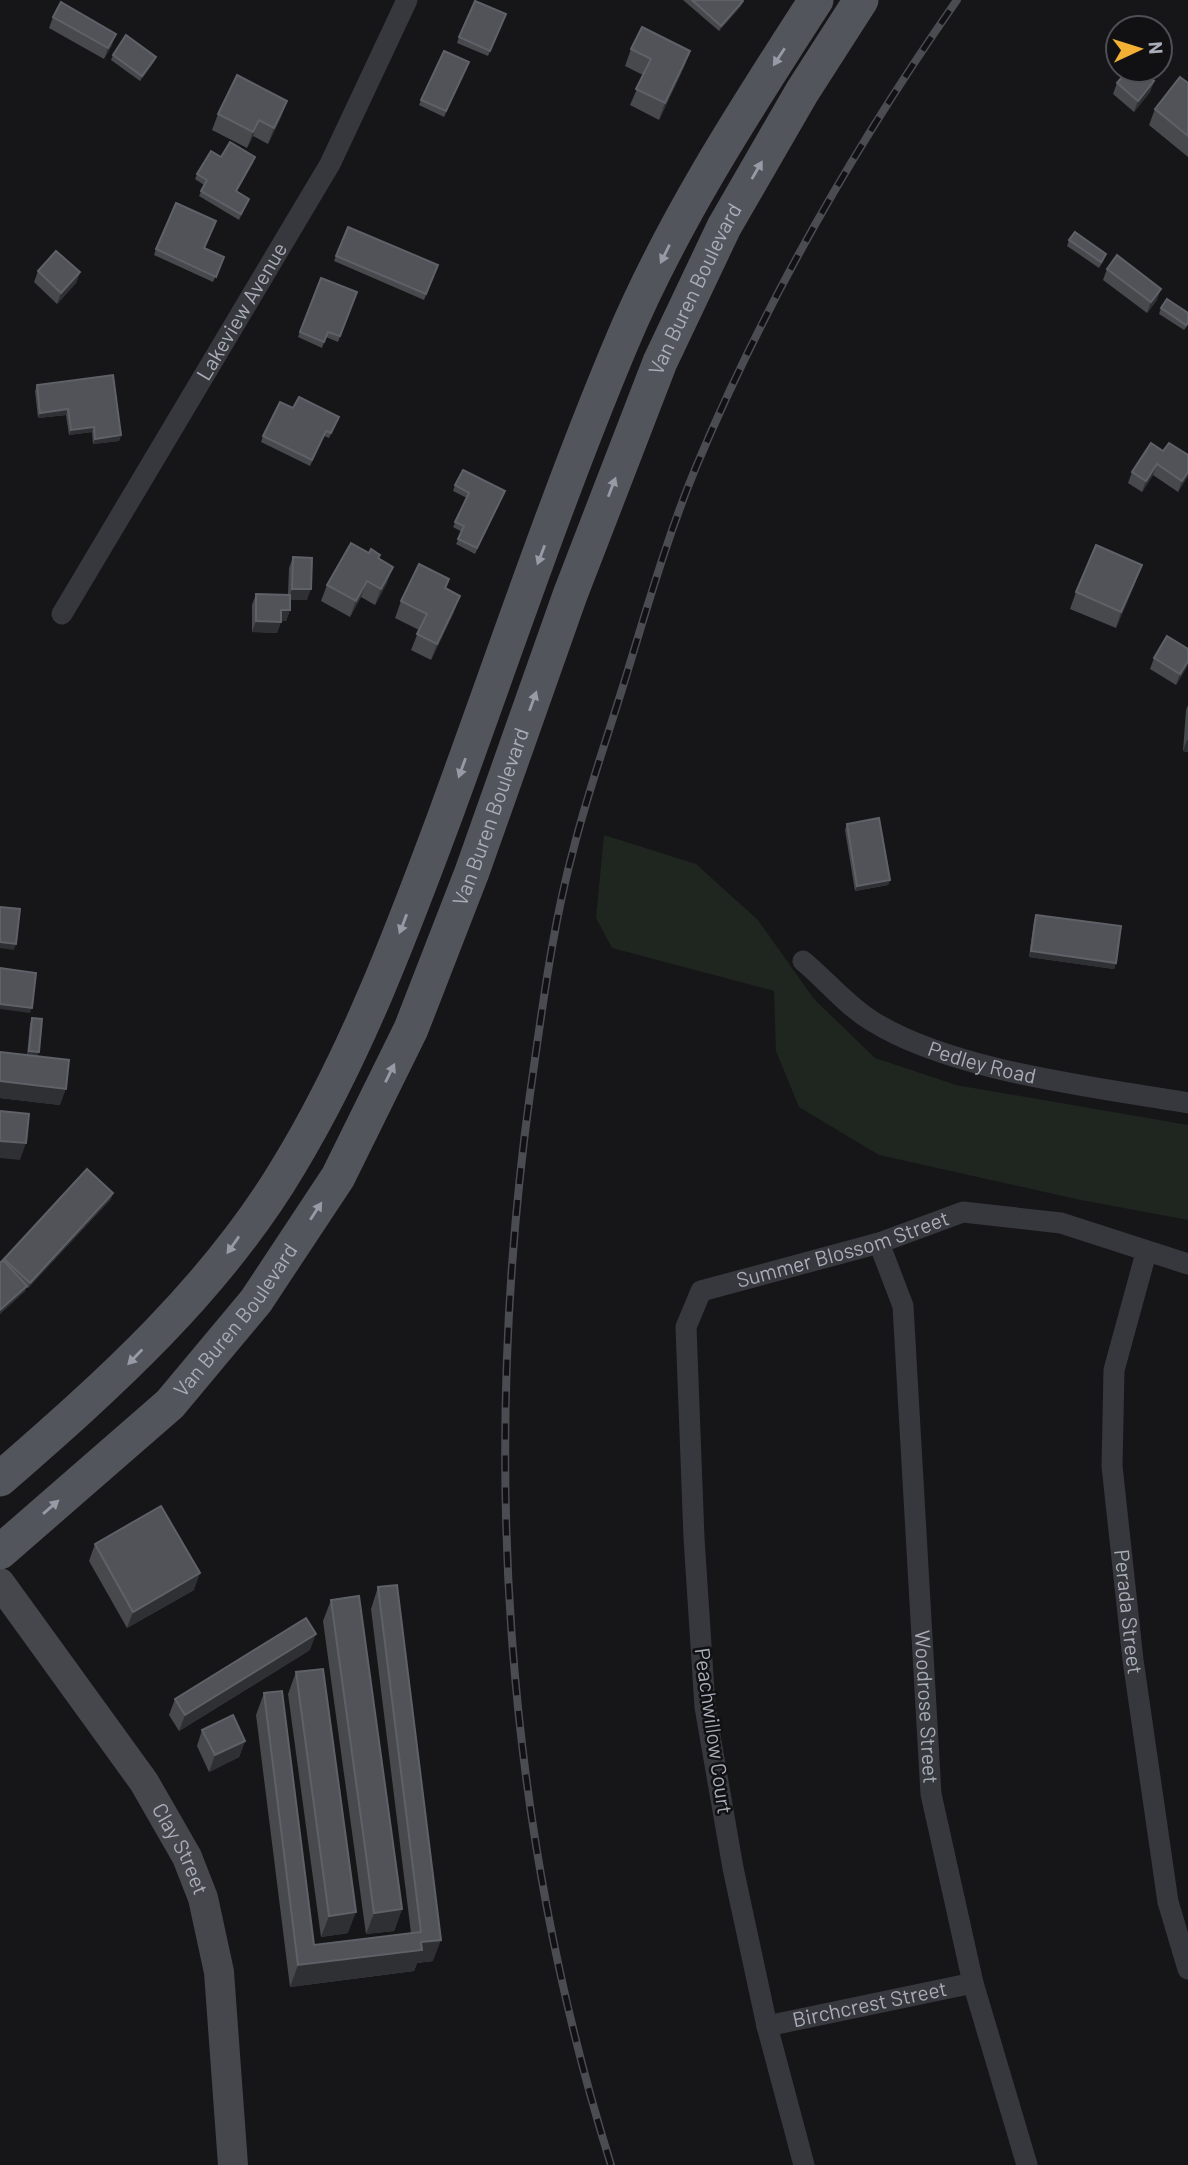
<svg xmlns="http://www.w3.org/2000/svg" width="1188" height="2165" font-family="Barlow,sans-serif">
  <rect width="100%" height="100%" fill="#161618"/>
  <polygon fill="#1e261f" points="604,835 696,864 758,920 814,999 875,1058 956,1085 1188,1125 1188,1220 1076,1199 879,1155 799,1107 776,1051 774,991 612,948 596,918"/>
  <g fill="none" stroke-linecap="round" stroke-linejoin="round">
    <g stroke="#37383d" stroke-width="21">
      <path id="s1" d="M62,614L330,164L407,0"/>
      <path id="s2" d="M803,961C826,980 847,1006 872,1021C951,1071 1095,1087 1188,1103"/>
      <path id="s3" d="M879,1243L903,1306L931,1794L973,1983L1027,2165"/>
      <path id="s4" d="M1146,1253L1114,1370L1112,1466L1133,1660L1168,1902L1188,1969"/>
      <path id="s5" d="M767,2026L973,1983"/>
      <path id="s6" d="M804,2165L767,2026L733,1868L705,1707L694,1538L686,1327L701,1291L879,1243L963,1212L1061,1223L1188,1264"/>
    </g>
    <path stroke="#45474d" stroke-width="30" id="s7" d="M0,1583L144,1782L187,1857L203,1898L219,1972L233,2165"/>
    <g stroke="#53555c" stroke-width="35">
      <path d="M0,1479C108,1385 216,1289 290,1164C355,1056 400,937 444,819C502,661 556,499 621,344C672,222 745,110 816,0"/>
      <path id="s8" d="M0,1552L170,1404L256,1301L338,1177L411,1029L472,872L570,595L660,362L724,227L802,92L861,0"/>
    </g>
    <defs>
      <path id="rail" d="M611,2165C503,1819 481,1452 530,1094C542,1011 552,927 574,847C588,792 607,738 624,683C646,611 667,537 696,467C765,302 855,146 957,0"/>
    </defs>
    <use href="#rail" stroke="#4a4c52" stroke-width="8"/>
    <use href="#rail" stroke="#111113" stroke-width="5" stroke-dasharray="16" stroke-linecap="butt"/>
  </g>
  <g fill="#47494d">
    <polygon points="683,0 742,0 741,6 719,31"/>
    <polygon points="506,14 488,56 457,43 459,37"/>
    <polygon points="53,17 112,45 104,59 49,28"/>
    <polygon points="631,49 690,51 684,67 659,120 630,105 643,75 625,66"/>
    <polygon points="113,55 154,62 140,81 111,60"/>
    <polygon points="469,62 444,117 419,105 421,100"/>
    <polygon points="1154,81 1150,92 1134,112 1113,94 1117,83"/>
    <polygon points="1188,83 1188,157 1149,125 1155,109"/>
    <polygon points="287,101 281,117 268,144 253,136 247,148 212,130 218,114"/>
    <polygon points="221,157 255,157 253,163 237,191 249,199 239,220 199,196 204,185 195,179 197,174"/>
    <polygon points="348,227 438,265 424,300 334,261"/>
    <polygon points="1069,240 1106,254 1104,260 1099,268 1067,246"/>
    <polygon points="205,248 222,263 213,282 154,255 156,249"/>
    <polygon points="1107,269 1157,300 1147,313 1103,280"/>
    <polygon points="38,271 80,272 76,283 57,304 34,282"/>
    <polygon points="321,278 357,292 338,342 326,337 322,348 298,337"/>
    <polygon points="1161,308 1188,313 1188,325 1184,330 1159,314"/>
    <polygon points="37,385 121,435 119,441 93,444 92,432 69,435 66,415 38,418 35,391"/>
    <polygon points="293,408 339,417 329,438 324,436 310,466 261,442 263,436"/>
    <polygon points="1163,451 1188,455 1188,476 1178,492 1153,475 1142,492 1128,483 1132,472"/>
    <polygon points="455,485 505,491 475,554 456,544 462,532 453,527 467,498 453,491"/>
    <polygon points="293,557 307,600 290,600 290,610 286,621 281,621 277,633 252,632 252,605 256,594 288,595 289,568"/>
    <polygon points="379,559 387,583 375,605 361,597 350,617 321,601 327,585"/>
    <polygon points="449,579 446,588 454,612 431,660 411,650 419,630 395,618 401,601"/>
    <polygon points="1136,581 1116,628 1070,609 1076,592"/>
    <polygon points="1188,649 1188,665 1176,685 1150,669 1154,658"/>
    <polygon points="1188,705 1188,752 1183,751 1186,710"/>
    <polygon points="847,824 890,880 888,885 855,891 845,830"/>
    <polygon points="1036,915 1116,963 1114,969 1029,957 1034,920"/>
    <polygon points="32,1018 38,1056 60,1105 0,1098 0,1052 27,1055 30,1024"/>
    <polygon points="111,1199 28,1288 26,1287 25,1291 0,1314 0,1263"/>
    <polygon points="95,1544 194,1590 127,1628 89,1561"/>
    <polygon points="378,1587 433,1961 417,1963 414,1971 290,1987 256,1715 264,1693 314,1945 411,1933 371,1609"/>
    <polygon points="331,1600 402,1909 394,1931 366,1934 323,1621"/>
    <polygon points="310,1650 179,1731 169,1715 175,1699"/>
    <polygon points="296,1672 348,1933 321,1937 288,1694"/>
    <polygon points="202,1730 245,1741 239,1757 209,1772 197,1746"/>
  </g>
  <g fill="#2f3033">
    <polygon points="743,1 741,6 719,31 721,26"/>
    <polygon points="116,34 112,45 104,59 108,48"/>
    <polygon points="690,51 684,67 659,120 665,103"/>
    <polygon points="156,57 154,62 140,81 142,76"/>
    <polygon points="1154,81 1150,92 1134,112 1138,101"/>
    <polygon points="287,101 281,117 268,144 274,128"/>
    <polygon points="259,120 253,136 247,148 253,132"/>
    <polygon points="255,157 253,163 234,196 236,191"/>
    <polygon points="80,272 76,283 57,304 61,293"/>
    <polygon points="1161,289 1157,300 1147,313 1151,302"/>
    <polygon points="68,409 66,415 38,418 40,413"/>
    <polygon points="94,427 92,432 69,435 71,430"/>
    <polygon points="121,435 119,441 93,444 95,439"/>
    <polygon points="1157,464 1153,475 1142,492 1146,481"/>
    <polygon points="1188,472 1188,476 1178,492 1182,481"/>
    <polygon points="1142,565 1136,581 1116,628 1121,612"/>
    <polygon points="393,567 387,583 375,605 381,589"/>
    <polygon points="367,581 361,597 350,617 356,601"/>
    <polygon points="292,589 311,589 307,600 288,600"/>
    <polygon points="460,596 454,612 431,660 437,644"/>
    <polygon points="281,610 290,610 286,621 277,621"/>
    <polygon points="256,621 281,622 277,633 252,632"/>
    <polygon points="1188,661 1188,665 1176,685 1180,674"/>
    <polygon points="1187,740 1188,740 1188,752 1183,751"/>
    <polygon points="890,880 888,885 855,891 857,886"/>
    <polygon points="0,942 16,944 14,950 0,948"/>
    <polygon points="1031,951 1116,963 1114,969 1029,957"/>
    <polygon points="0,1004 32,1008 30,1013 0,1009"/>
    <polygon points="29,1051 39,1052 37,1057 27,1056"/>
    <polygon points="0,1081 66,1089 60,1105 0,1098"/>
    <polygon points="0,1141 26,1143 20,1160 0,1158"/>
    <polygon points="113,1193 111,1199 28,1288 30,1283"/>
    <polygon points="27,1286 25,1291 0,1314 0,1310"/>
    <polygon points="200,1573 194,1590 127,1628 133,1612"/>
    <polygon points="316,1634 310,1650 179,1731 185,1715"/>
    <polygon points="245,1741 239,1757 209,1772 215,1755"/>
    <polygon points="402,1909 394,1931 366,1934 374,1913"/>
    <polygon points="356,1912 348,1933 321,1937 329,1916"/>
    <polygon points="441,1940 433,1961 417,1963 414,1971 290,1987 298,1965 421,1942"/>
  </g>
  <g fill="#525359" stroke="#5f6168" stroke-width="2">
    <polygon points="692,0 742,0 743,1 721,26"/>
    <polygon points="475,1 506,14 490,51 459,37"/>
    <polygon points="61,2 116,34 108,48 53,17"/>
    <polygon points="642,27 690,51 665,103 636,89 651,59 631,49"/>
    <polygon points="126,35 156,57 142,76 113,55"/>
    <polygon points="444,51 469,62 446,111 421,100"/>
    <polygon points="1128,70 1141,70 1154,81 1138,101 1117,83"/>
    <polygon points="237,75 287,101 274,128 259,120 253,132 218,114"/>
    <polygon points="1180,77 1188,83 1188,136 1155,109"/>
    <polygon points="230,142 255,157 236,191 249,199 241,214 201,191 207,180 197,174 211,151 221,157"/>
    <polygon points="176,203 216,221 204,248 224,257 216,277 156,249"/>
    <polygon points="348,227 438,265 426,294 336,256"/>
    <polygon points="1075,232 1106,254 1101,262 1069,240"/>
    <polygon points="56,251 80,272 61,293 38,271"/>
    <polygon points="1117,255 1161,289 1151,302 1107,269"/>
    <polygon points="321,278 357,292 340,336 328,332 324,342 300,332"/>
    <polygon points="1167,299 1188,313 1188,322 1186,325 1161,308"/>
    <polygon points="113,375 121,435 95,439 94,427 71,430 68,409 40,413 37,385"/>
    <polygon points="299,397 339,417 331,433 326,431 312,460 263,436 280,402 293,408"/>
    <polygon points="1151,443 1163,451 1169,443 1188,455 1188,472 1182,481 1157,464 1146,481 1132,472"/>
    <polygon points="463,470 505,491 477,548 458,539 464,526 455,522 469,493 455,485"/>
    <polygon points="351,543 369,553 371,549 380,555 378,558 393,567 381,589 367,581 356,601 327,585"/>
    <polygon points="1096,545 1142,565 1121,612 1076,592"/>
    <polygon points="293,557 312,558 311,589 292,589"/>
    <polygon points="419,564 449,579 445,588 460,596 437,644 417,634 427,614 401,601"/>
    <polygon points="256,594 290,595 290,610 281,610 281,622 256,621"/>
    <polygon points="1167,636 1188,649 1188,661 1180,674 1154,658"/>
    <polygon points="879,818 890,880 857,886 847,824"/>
    <polygon points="0,907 20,909 16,944 0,942"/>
    <polygon points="1036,915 1121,926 1116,963 1031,951"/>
    <polygon points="0,968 36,973 32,1008 0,1004"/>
    <polygon points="32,1018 42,1019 39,1052 29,1051"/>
    <polygon points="0,1052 69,1060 66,1089 0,1081"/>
    <polygon points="0,1111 29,1114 26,1143 0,1141"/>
    <polygon points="87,1169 113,1193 30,1283 4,1259"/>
    <polygon points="3,1260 27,1286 0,1310 0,1263"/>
    <polygon points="161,1506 200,1573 133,1612 95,1544"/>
    <polygon points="397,1585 441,1940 421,1942 422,1950 298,1965 264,1693 282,1691 314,1945 421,1932 378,1587"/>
    <polygon points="359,1596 402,1909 374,1913 331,1600"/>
    <polygon points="306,1618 316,1634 185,1715 175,1699"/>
    <polygon points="323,1669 356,1912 329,1916 296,1672"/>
    <polygon points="233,1715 245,1741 215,1755 202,1730"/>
  </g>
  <defs><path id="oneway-solid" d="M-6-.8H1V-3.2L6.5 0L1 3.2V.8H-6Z" transform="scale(1.75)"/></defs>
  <g fill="#979ba6">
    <use href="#oneway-solid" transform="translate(779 57) rotate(123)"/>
    <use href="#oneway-solid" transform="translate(757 170) rotate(-60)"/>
    <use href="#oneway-solid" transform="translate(665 254) rotate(116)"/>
    <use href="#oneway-solid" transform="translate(612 487) rotate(-69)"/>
    <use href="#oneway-solid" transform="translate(541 555) rotate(111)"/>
    <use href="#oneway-solid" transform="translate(533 701) rotate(-70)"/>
    <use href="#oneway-solid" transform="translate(462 768) rotate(110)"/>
    <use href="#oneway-solid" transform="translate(403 924) rotate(111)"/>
    <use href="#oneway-solid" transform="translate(390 1073) rotate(-64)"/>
    <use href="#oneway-solid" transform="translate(316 1211) rotate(-57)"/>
    <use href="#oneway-solid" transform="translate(233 1245) rotate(125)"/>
    <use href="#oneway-solid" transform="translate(135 1357) rotate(134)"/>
    <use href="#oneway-solid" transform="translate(51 1507) rotate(-41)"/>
  </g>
  <g text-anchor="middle" stroke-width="5" stroke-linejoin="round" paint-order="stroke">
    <g font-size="21" fill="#a8adb8" stroke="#111113">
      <text dy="7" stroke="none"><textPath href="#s8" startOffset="1466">Van Buren Boulevard</textPath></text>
      <text dy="7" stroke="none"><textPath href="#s1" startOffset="352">Lakeview Avenue</textPath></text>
      <text dy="7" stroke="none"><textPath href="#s8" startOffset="900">Van Buren Boulevard</textPath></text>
      <text dy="7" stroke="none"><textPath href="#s2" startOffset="210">Pedley Road</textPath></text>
      <text dy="7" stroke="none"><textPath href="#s6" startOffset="1036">Summer Blossom Street</textPath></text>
      <text dy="7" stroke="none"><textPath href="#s8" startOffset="332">Van Buren Boulevard</textPath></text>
      <text dy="7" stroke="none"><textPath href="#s4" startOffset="364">Perada Street</textPath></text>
      <text dy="7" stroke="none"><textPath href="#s3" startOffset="469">Woodrose Street</textPath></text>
      <text transform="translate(713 1731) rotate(82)" y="7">Peachwillow Court</text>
      <text dy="7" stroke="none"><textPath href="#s7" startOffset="322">Clay Street</textPath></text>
      <text dy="7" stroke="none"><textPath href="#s5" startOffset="105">Birchcrest Street</textPath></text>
    </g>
  </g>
  <g transform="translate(1139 49) rotate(86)"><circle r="33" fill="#111113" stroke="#4d4f55" stroke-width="2"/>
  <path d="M0-5L12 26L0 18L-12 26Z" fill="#f2b134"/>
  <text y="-10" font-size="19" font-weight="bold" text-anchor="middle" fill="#a8adb8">N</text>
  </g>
</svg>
